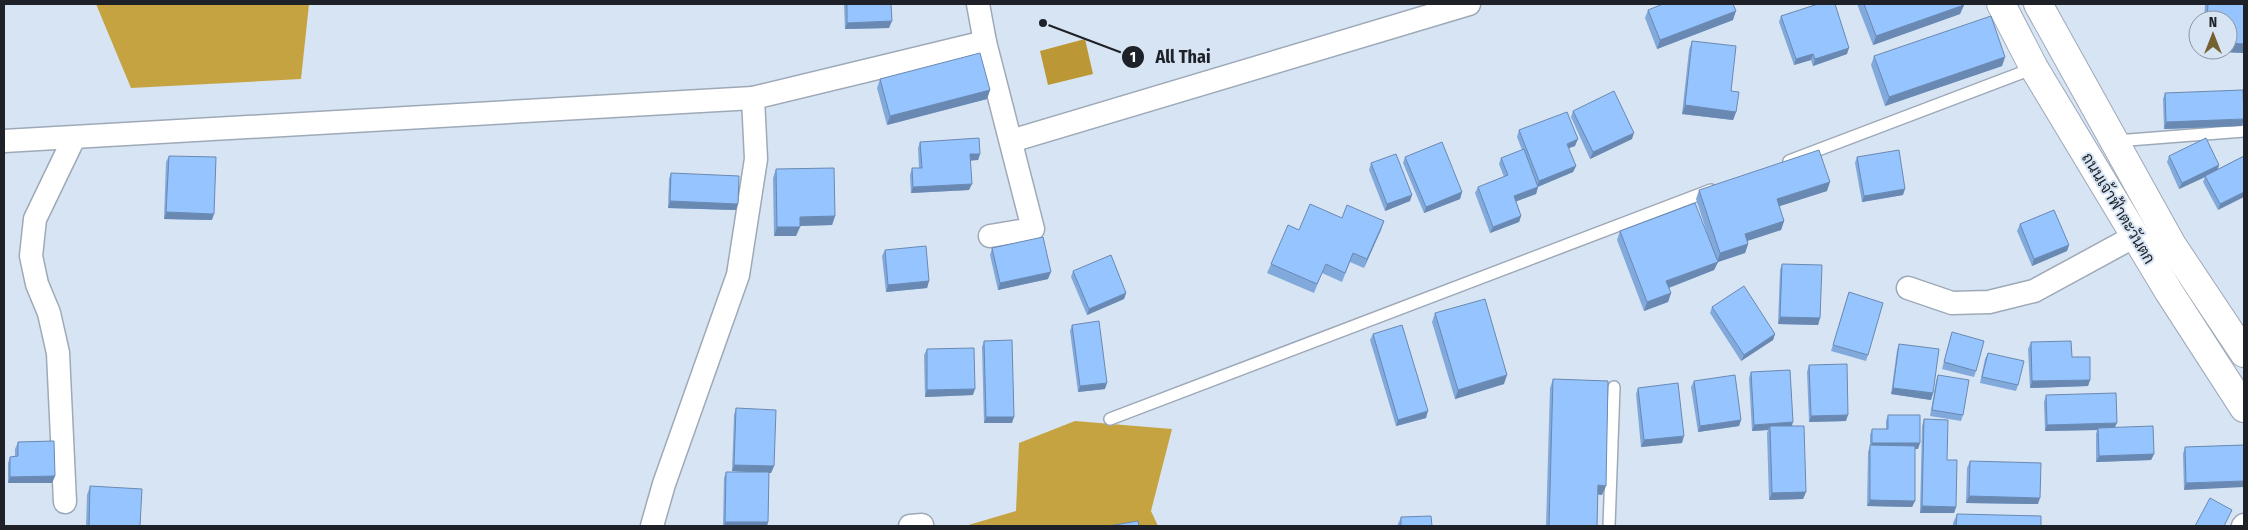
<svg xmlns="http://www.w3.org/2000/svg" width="2248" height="530" font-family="'Fira Sans Condensed',Sarabun,sans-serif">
  <rect width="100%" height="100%" fill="#d7e4f4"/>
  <g fill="#c6a341">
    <polygon points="96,4 309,4 301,79 131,88"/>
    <polygon points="1075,421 1172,429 1151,511 1158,526 965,526 1016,511 1019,443"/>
  </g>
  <polygon fill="#bb9835" points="1085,39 1093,74 1048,85 1040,51"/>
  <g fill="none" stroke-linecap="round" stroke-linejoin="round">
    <defs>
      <g id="service">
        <polyline points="2116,141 2244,131"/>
        <polyline points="1789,161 2034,68"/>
        <polyline points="1110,419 1711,190"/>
        <polyline points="1609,526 1614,387"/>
      </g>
      <g id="minor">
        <polyline points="978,4 985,42 1033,229 990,236"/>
        <polyline points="4,141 753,98 985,42"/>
        <polyline points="1011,141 1469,4"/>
        <polyline points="1908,288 1952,303 1989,302 2034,291 2137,235"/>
        <polyline points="65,502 58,353 49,313 37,284 31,256 35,219 74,138"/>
        <polyline points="652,526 664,484 738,275 756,159 753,98"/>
        <polyline points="910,526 922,525"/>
        <polyline points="2243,526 2244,525"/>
      </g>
      <g id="secondary">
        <polyline points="2001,4 2034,68 2169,292 2244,408"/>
        <polyline points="2038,4 2172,245 2244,353"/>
      </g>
    </defs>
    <use href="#service" stroke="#9ea9b8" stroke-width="14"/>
    <use href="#minor" stroke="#9ea9b8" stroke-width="25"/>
    <use href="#secondary" stroke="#9ea9b8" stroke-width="30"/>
    <use href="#service" stroke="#fff" stroke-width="11"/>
    <use href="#minor" stroke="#fff" stroke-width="22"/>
    <use href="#secondary" stroke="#fff" stroke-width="28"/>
  </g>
  <g fill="#81a9db">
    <polygon points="844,4 891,4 889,28 845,29"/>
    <polygon points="1857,4 1963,4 1964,5 1960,14 1873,45"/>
    <polygon points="2205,4 2244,4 2244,53 2203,51 2203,50 2228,50 2228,20 2204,20"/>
    <polygon points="1648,10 1733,20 1657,49 1645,18"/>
    <polygon points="1781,16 1847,54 1813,66 1811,60 1794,65 1779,22"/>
    <polygon points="1692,41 1731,91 1736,112 1733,120 1682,114 1689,50"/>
    <polygon points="1874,56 2005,57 2002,66 1885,106 1871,65"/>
    <polygon points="880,79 990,90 987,99 887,125 877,88"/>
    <polygon points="2165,93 2242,126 2164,129 2163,99"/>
    <polygon points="1573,111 1632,139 1590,159 1571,117"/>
    <polygon points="1519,130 1575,146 1568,148 1576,166 1573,172 1538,187 1536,194 1516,201 1521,216 1519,222 1490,233 1475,193 1478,187 1504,177 1499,164 1501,158 1522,150 1517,137"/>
    <polygon points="920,142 980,154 978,160 970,160 969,190 911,193 910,175 912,168 919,168 918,148"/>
    <polygon points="169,156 212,220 164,219 166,162"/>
    <polygon points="2169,156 2219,165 2218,169 2244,156 2218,210 2203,182 2205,177 2179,189 2167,162"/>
    <polygon points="1405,157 1462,192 1460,199 1424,213 1403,163"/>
    <polygon points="1857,157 1903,195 1862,202 1855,163"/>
    <polygon points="1371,163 1410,201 1385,211 1369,170"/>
    <polygon points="776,169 835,216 832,225 800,226 796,236 774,236 773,178"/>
    <polygon points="671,173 736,210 668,208 669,179"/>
    <polygon points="1699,190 1827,191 1779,206 1784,221 1781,230 1747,241 1748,244 1745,253 1718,262 1714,270 1669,288 1671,293 1668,302 1644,311 1617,240 1620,231 1710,242 1696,199"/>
    <polygon points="1342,218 1384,221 1364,268 1350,262 1342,282 1322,273 1314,293 1267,273 1271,264 1299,230"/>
    <polygon points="2020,224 2069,245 2067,251 2032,266 2017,231"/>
    <polygon points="992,248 1048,279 998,290 990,255"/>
    <polygon points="885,250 929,281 927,288 886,292 882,256"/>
    <polygon points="1782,264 1820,318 1818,325 1778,324 1780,270"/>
    <polygon points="1073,271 1126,293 1124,299 1087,315 1071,277"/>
    <polygon points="1849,292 1868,355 1866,361 1831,351"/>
    <polygon points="1712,307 1775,334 1773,340 1741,361 1710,313"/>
    <polygon points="1435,313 1504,384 1455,399 1432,322"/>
    <polygon points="1072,325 1105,389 1078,392 1070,331"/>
    <polygon points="1952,332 1976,371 1974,377 1942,369"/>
    <polygon points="1373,334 1426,418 1396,426 1370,340"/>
    <polygon points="984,341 1012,423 984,423 982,347"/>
    <polygon points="2031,342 2090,380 2088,386 2030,388 2028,349"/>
    <polygon points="1899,344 1933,393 1931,400 1891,394 1897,350"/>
    <polygon points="927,349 973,395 925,397 924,355"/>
    <polygon points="1988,353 2018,385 2016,391 1980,383 1985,359"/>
    <polygon points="1809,365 1846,421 1809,422 1807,372"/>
    <polygon points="1751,372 1792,426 1806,492 1803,499 1769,500 1767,433 1768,430 1752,431 1749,378"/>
    <polygon points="1938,375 1963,415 1961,421 1930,416 1936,381"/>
    <polygon points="1553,379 1602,495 1598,494 1597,526 1546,526 1550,388"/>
    <polygon points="1694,381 1741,420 1739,426 1698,432 1691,387"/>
    <polygon points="1638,388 1682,443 1641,447 1636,394"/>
    <polygon points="2046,395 2115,427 2154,454 2151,460 2096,462 2096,434 2097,430 2045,431 2044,402"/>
    <polygon points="736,408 774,466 771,473 769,473 768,522 767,526 723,526 724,478 726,472 753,472 732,471 734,415"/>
    <polygon points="1888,415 1918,449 1915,449 1915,501 1912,507 1867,506 1868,452 1870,446 1870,435 1872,429 1886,429 1886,421"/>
    <polygon points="1924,419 1947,460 1956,507 1954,513 1920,513 1922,426"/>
    <polygon points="18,442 55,476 52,483 8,483 8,463 10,457 15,456 15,449"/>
    <polygon points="2244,445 2184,490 2183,454 2185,447"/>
    <polygon points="1970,461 2038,504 1966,503 1967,468"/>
    <polygon points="90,486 140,526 86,526 87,495"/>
    <polygon points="1957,514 2041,526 1953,526 1953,523"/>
    <polygon points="1401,517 1432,526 1397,526"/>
  </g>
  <g fill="#6989b2">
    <polygon points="1964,5 1960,14 1873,45 1876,36"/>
    <polygon points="1736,11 1733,20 1657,49 1660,40"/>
    <polygon points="892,21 889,28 845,29 847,23"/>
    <polygon points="2228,43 2244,44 2244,53 2203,51 2204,50 2228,50"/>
    <polygon points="1849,48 1847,54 1813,66 1815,59"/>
    <polygon points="1813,54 1811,60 1794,65 1796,59"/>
    <polygon points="2005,57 2002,66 1885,106 1889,97"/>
    <polygon points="990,90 987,99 887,125 890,116"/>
    <polygon points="1685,105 1736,112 1733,120 1682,114"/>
    <polygon points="2244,119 2242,126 2164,129 2166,122"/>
    <polygon points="1634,133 1632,139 1590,159 1593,152"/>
    <polygon points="1578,139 1575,146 1564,150 1567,144"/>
    <polygon points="970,154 980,154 978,160 968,161"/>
    <polygon points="2219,165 2217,171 2205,176 2205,177 2179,189 2182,183"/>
    <polygon points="1576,166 1573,172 1537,187 1539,181"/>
    <polygon points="1830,182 1827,191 1774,208 1777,199"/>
    <polygon points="972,184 969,190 911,193 913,187"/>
    <polygon points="1538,187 1536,194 1512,203 1514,196"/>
    <polygon points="1905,189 1903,195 1862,202 1864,196"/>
    <polygon points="1462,192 1460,199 1424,213 1426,207"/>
    <polygon points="2244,192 2244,197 2218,210 2220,204"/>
    <polygon points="1412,195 1410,201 1385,211 1387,204"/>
    <polygon points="670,201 738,204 736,210 668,208"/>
    <polygon points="166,212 214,214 212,220 164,219"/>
    <polygon points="835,216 832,225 796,226 800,217"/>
    <polygon points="1521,216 1519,222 1490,233 1493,227"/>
    <polygon points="1384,221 1381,230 1364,268 1367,259"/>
    <polygon points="1784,221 1781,230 1741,243 1745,234"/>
    <polygon points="777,227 800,227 796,236 774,236"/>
    <polygon points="1748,244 1745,253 1718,262 1714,270 1663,290 1666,281 1717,262 1720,253"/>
    <polygon points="2069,245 2067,251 2032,266 2034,259"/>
    <polygon points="1051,272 1048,279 998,290 1000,283"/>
    <polygon points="929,281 927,288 886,292 888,285"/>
    <polygon points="1126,293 1124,299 1087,315 1089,309"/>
    <polygon points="1671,293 1668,302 1644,311 1647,302"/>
    <polygon points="1780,317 1820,318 1818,325 1778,324"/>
    <polygon points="1775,334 1773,340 1741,361 1744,355"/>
    <polygon points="1507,375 1504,384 1455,399 1458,390"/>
    <polygon points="2090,380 2088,386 2030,388 2032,381"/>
    <polygon points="1107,383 1105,389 1078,392 1080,386"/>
    <polygon points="1893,388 1933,393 1931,400 1891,394"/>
    <polygon points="975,389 973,395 925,397 927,390"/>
    <polygon points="1428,411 1426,418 1396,426 1398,420"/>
    <polygon points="1848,415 1846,421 1809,422 1811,416"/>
    <polygon points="986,417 1014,417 1012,423 984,423"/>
    <polygon points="1741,420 1739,426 1698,432 1700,426"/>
    <polygon points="1793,422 1791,429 1770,426 1768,430 1752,431 1754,425"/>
    <polygon points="2117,423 2114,429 2098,428 2097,430 2045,431 2047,425"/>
    <polygon points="1684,436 1682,443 1641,447 1644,440"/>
    <polygon points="1872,443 1920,443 1918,449 1870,449"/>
    <polygon points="2154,454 2151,460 2096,462 2099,456"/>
    <polygon points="734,465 774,466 771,473 732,471"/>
    <polygon points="55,476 52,483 8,483 10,477"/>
    <polygon points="2244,481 2244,487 2184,490 2186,483"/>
    <polygon points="1598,485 1606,486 1602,495 1595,494"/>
    <polygon points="1806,492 1803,499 1769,500 1772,493"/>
    <polygon points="1969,496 2040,498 2038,504 1966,503"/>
    <polygon points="1870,500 1915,501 1912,507 1867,506"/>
    <polygon points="1922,506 1956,507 1954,513 1920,513"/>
    <polygon points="725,522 768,522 767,526 724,526"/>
  </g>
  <g fill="#96c4ff" stroke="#6989b2">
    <polygon points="847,4 891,4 892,21 847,23"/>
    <polygon points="1663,4 1733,4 1736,11 1660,40 1648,10"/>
    <polygon points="1818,4 1835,4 1849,48 1815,59 1813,54 1796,59 1781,16"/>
    <polygon points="1864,4 1963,4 1964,5 1876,36"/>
    <polygon points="2208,4 2244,4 2244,44 2228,43 2228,20 2207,20"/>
    <polygon points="1991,16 2005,57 1889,97 1874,56"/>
    <polygon points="1692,41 1736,46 1731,91 1739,92 1736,112 1685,105"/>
    <polygon points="980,53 990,90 890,116 880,79"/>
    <polygon points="2243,90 2244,119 2166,122 2165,93"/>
    <polygon points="1614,91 1634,133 1593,152 1573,111"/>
    <polygon points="1567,112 1578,139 1567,144 1576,166 1539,181 1519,130"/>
    <polygon points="979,138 980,154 970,154 972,184 913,187 912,168 922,168 920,142"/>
    <polygon points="2206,138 2219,165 2182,183 2169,156"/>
    <polygon points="1442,142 1462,192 1426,207 1405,157"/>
    <polygon points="1524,149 1538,187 1514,196 1521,216 1493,227 1478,187 1508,175 1501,158"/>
    <polygon points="1819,150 1830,182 1777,199 1784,221 1745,234 1748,244 1720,253 1699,190"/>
    <polygon points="1899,150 1905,189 1864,196 1857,157"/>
    <polygon points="1396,154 1412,195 1387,204 1371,163"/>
    <polygon points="169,156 216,157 214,214 166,212"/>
    <polygon points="2244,156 2244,192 2220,204 2205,176"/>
    <polygon points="834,168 835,216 800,217 800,227 777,227 776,169"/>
    <polygon points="671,173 739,176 738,204 670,201"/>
    <polygon points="1695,203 1718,262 1666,281 1671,293 1647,302 1620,231"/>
    <polygon points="1310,204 1342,218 1347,205 1384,221 1367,259 1353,253 1345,273 1326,264 1317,284 1271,264 1288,225 1299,230"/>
    <polygon points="2054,210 2069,245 2034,259 2020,224"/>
    <polygon points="1043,237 1051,272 1000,283 992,248"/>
    <polygon points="926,246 929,281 888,285 885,250"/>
    <polygon points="1111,255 1126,293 1089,309 1073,271"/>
    <polygon points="1782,264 1822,265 1820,318 1780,317"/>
    <polygon points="1744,286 1775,334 1744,355 1712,307"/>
    <polygon points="1849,292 1883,303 1868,355 1833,345"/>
    <polygon points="1485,299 1507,375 1458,390 1435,313"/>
    <polygon points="1099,321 1107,383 1080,386 1072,325"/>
    <polygon points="1402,325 1428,411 1398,420 1373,334"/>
    <polygon points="1952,332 1984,341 1976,371 1944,362"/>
    <polygon points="1012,340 1014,417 986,417 984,341"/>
    <polygon points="2071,341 2072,357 2090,357 2090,380 2032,381 2031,342"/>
    <polygon points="1899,344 1939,349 1933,393 1893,388"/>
    <polygon points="974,348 975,389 927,390 927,349"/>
    <polygon points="1988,353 2024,361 2018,385 1982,377"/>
    <polygon points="1847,364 1848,415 1811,416 1809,365"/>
    <polygon points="1790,370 1793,422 1754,425 1751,372"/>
    <polygon points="1735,375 1741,420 1700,426 1694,381"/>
    <polygon points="1938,375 1969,380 1963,415 1932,410"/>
    <polygon points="1553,379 1608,381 1606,486 1598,485 1597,526 1549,526"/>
    <polygon points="1678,383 1684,436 1644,440 1638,388"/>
    <polygon points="2116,393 2117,423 2047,425 2046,395"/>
    <polygon points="736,408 776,410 774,466 734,465"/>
    <polygon points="1888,415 1920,415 1920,443 1872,443 1872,429 1888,429"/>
    <polygon points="1924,419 1948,420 1947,460 1957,460 1956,507 1922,506"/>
    <polygon points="1770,426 1804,426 1806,492 1772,493"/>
    <polygon points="2153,426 2154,454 2099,456 2098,428"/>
    <polygon points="54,441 55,476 10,477 10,457 18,456 18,442"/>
    <polygon points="1870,445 1915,446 1915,501 1870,500"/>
    <polygon points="2244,445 2244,481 2186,483 2185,447"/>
    <polygon points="1970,461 2041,463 2040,498 1969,496"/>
    <polygon points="726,472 769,472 768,522 725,522"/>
    <polygon points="90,486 142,489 140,526 89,526"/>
    <polygon points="2210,498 2232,510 2224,526 2195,526"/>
    <polygon points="1957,514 2041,516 2041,526 1956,526"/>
    <polygon points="1431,516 1432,526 1401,526 1401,517"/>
    <polygon points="1138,521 1139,526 1109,526"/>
  </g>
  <g text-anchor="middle" stroke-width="4" stroke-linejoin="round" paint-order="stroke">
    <g font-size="16" fill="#1e2228" stroke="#d7e4f4">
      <text transform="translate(2119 208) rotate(59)" y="6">ถนนเจ้าฟ้าตะวันตก</text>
    </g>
  </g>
  <path fill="none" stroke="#1e2228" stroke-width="2" d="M1043 23L1133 57"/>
  <g fill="#1e2228" stroke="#d7e4f4" stroke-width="2">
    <circle cx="1043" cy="23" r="5"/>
    <circle cx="1133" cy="57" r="12"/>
  </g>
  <g font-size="15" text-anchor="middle" font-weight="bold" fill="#fff">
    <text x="1133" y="62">1</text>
  </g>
  <g font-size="18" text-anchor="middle" font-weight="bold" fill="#1e2228" stroke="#d7e4f4" stroke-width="4" stroke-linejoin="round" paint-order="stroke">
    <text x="1183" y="63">All Thai</text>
  </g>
  <rect width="2248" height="530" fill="none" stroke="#1e2228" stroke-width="10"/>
  <g transform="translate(2213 35)"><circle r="24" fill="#d7e4f4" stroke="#8d96a2"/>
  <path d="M0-4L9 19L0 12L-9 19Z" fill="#746130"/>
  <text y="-8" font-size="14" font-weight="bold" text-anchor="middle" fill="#1e2228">N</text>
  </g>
</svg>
